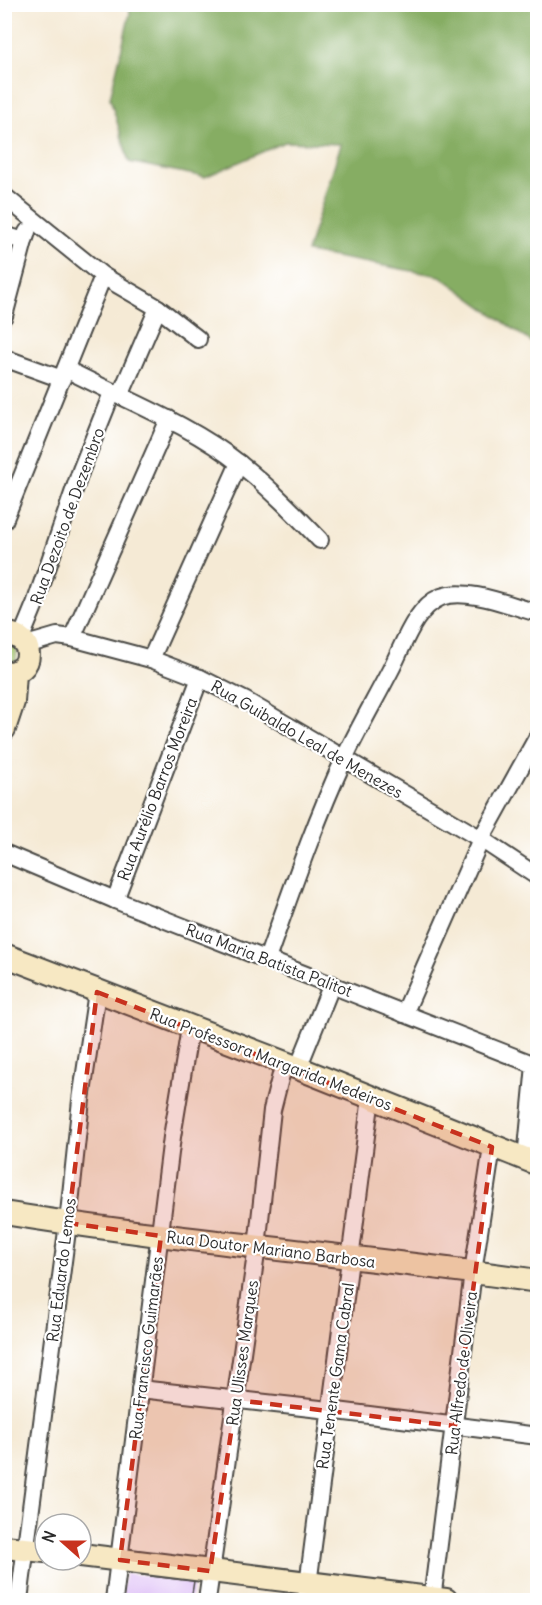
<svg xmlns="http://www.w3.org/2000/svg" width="542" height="1605" font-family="Delius,sans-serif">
  <rect width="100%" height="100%" fill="#fff"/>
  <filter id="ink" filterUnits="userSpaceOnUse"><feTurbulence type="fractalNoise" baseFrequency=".0167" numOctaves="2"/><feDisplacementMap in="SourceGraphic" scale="12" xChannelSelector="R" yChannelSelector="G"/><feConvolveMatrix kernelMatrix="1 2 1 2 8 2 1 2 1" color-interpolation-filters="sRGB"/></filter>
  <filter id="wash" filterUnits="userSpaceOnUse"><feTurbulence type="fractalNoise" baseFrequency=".008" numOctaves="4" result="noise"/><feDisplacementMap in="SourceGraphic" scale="24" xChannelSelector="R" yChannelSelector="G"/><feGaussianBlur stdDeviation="1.35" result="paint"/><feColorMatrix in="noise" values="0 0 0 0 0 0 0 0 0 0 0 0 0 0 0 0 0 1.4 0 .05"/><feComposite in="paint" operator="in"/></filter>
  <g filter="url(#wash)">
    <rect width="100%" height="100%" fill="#f5ead5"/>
    <polygon fill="#a9c971" stroke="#6a7a4e" stroke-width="1.5" points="5,642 17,647 16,661 5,664"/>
    <polygon fill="#86ad63" stroke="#586c47" stroke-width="1.5" points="129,5 537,5 537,346 440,276 307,252 341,144 285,142 205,177 129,162 110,98 130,13"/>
    <g id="blocks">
      <polygon fill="#d5adf4" points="125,1573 194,1581 191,1600 121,1600"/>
    </g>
  </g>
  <g filter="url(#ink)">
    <use href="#blocks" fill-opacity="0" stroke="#494844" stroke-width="1.5"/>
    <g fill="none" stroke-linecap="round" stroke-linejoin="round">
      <defs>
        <g id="street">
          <polyline points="4,196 103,276 158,308 198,339"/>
          <polyline points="4,235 24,241 27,232"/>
          <polyline points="4,316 24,241"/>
          <polyline points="4,358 62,379"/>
          <path d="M66,369C123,399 190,424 240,464C269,487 295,514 320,540"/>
          <polyline points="120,396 158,308"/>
          <polyline points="4,521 103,276"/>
          <polyline points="21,638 35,604 81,470 112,393"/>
          <polyline points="72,638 169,419"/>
          <polyline points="26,645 57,636 72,638 151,659 200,678 246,701 481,839 538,877"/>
          <polyline points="151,659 239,463"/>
          <polyline points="4,853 115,900 535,1065"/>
          <polyline points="115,900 200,678"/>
          <path d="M267,959C291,892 314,824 344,759C358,729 375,700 390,671C403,647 414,608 441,597C467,587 511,606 538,613"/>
          <polyline points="404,1014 481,839 538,736"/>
          <polyline points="298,1068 332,984"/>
          <polyline points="526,1159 535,1065 538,1059"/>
          <polyline points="140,1389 329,1410 538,1436"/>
          <polyline points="19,1600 68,1223 81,1100 97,992"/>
          <polyline points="114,1600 172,1137 190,1028"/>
          <polyline points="207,1600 257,1247 272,1110 284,1063"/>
          <polyline points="306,1600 371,1097"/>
          <polyline points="432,1600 473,1272 492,1147"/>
        </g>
        <g id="secondary">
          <path d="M4,634C36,633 36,676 4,673"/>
          <polyline points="4,729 13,702 15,673"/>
          <polyline points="4,955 298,1068 538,1164"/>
          <path d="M4,1213C181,1242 360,1255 538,1281"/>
          <polyline points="4,1547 45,1551"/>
          <polyline points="81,1555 446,1600"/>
        </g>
      </defs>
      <use href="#street" stroke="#494844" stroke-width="20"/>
      <use href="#secondary" stroke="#494844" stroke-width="26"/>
      <use href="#street" stroke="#fff" stroke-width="16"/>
      <use href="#secondary" stroke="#f7e8c3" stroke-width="22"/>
    </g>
  </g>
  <path fill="#c8321e" fill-opacity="0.2" stroke="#c8321e" stroke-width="4.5" stroke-dasharray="12 8" stroke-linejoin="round" d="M97,992L492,1147L455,1426L236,1400L210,1571L120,1560L161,1236L68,1223Z"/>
  <g text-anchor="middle" stroke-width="4.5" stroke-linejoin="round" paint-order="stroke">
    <g font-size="16" fill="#2b2b2b" stroke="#fff">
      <text transform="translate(67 516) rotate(-70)" y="6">Rua Dezoito de Dezembro</text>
      <text transform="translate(307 739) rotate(30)" y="6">Rua Guibaldo Leal de Menezes</text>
      <text transform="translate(157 789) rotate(-69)" y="6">Rua Aurélio Barros Moreira</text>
      <text transform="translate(269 960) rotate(21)" y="6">Rua Maria Batista Palitot</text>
      <text transform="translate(271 1059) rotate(21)" y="6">Rua Professora Margarida Medeiros</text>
      <text transform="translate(271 1249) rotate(7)" y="6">Rua Doutor Mariano Barbosa</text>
      <text transform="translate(61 1270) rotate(-83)" y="6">Rua Eduardo Lemos</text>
      <text transform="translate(146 1348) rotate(-83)" y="6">Rua Francisco Guimarães</text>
      <text transform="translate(242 1353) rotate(-82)" y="6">Rua Ulisses Marques</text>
      <text transform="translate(461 1373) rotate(-83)" y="6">Rua Alfredo de Oliveira</text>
      <text transform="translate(335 1376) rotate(-82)" y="6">Rua Tenente Gama Cabral</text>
    </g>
  </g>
  <rect width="542" height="1605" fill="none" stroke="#fff" stroke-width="24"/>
  <g transform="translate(63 1542) rotate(291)"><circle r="28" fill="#ffffff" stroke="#aaaaaa" stroke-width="1.5"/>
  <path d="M0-4.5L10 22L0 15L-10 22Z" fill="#c8321e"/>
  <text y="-9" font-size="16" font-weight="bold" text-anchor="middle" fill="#2b2b2b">N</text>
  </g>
</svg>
